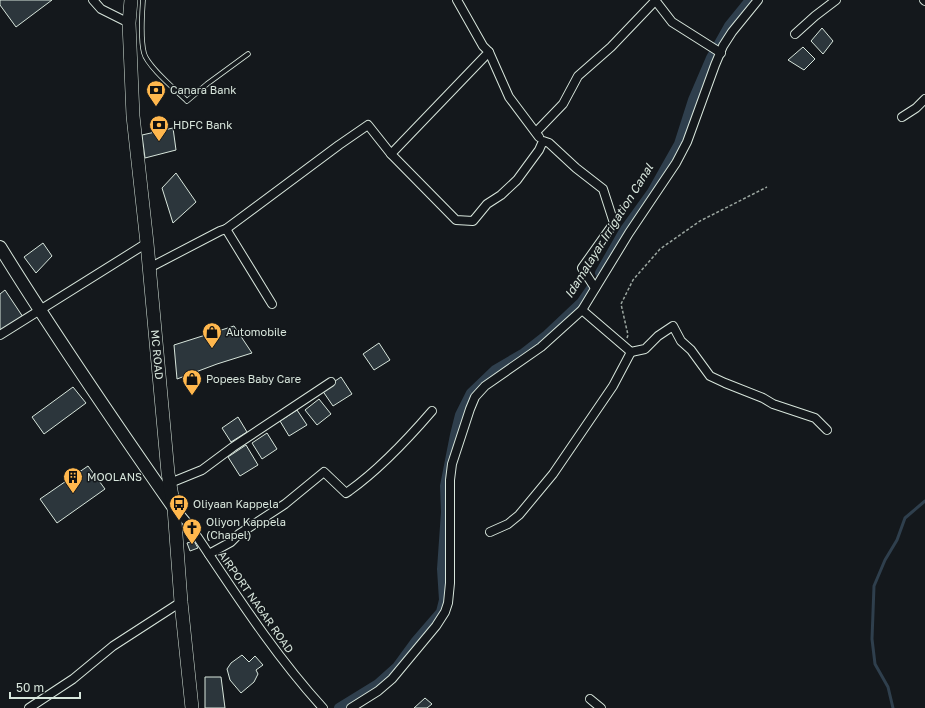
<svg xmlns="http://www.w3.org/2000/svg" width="925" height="708" font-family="'Golos Text',sans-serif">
  <rect width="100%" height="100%" fill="#14181c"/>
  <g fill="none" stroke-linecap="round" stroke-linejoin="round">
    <polyline stroke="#2f3f4d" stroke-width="3" points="893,708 888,687 875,664 872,639 874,586 885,560 897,540 905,518 925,501"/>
    <g stroke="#2f3f4d" stroke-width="10">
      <polyline points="600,273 624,231 652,192 679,144 693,100 711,58 729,26 750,0"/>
      <polyline points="339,708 378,684 397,667 416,641 441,612 444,600 442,569 446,512 445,486 455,435 460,415 471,393 495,370 524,353 547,335 581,303 592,287"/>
    </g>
  </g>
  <g fill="#2c363c" stroke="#d8e6dc">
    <polygon points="0,0 52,0 16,27 0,5"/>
    <polygon points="822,28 833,41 823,54 811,41"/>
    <polygon points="803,47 815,59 804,70 788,60"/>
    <polygon points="173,128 176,150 145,158 142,135"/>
    <polygon points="176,173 196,202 173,223 162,188"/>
    <polygon points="43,243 52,256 36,273 24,257"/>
    <polygon points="5,290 23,317 0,332 0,294"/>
    <polygon points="234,326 252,353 217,364 177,379 174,345"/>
    <polygon points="379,343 390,360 374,370 363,354"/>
    <polygon points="341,377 352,394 333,406 322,390"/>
    <polygon points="73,387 86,403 44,434 32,417"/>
    <polygon points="319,399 331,414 317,425 305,410"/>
    <polygon points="297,410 307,425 289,436 280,421"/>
    <polygon points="238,417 247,432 231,442 222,428"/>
    <polygon points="267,433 277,449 262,459 252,443"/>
    <polygon points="246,445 258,465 240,476 228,457"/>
    <polygon points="88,466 105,489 57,523 40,499"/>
    <polygon points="194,541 198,548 190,551 187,543"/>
    <polygon points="242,655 249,662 255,656 263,665 256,670 258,674 254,682 241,693 230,680 227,669 231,663"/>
    <polygon points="205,677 221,677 225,708 205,708"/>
    <polygon points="425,698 432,704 427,708 414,708"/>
  </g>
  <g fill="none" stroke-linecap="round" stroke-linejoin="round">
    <defs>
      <path id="lane" d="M143,0C142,15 140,38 144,53C147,66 176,90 187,101L207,84L248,54"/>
      <g id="street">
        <polyline points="93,0 101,9 129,23"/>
        <polyline points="457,0 483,46 489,52 391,154 456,220 473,221 487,204 501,195 517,180 539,150 543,141 549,143 576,168 603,189 614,223 582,268 595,288"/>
        <polyline points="655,0 672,22 721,53"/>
        <polyline points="924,0 925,1"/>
        <polyline points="795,34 815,16 836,0"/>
        <polyline points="489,52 509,97 539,137"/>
        <polyline points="902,117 916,108 925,99"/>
        <polyline points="536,132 563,104 578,76 611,47 655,1"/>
        <polyline points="226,229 272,304"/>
        <polyline points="149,268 220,231 226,229 339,145 368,125 391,154"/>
        <polyline points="582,310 631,352 645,349 658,336 673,326 681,341 691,350 710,376 725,383 763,398 773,404 815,418 827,430"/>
        <polyline points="0,335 147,243"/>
        <polyline points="170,483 202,470 233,447 331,382"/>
        <path d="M175,508L190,526C232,588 272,652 323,708"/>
        <polyline points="490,532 508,524 519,515 553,474 613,386 631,352"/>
        <path d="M209,554L231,542L239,534L285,504L324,472L346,493L349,491C380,469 407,440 432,411"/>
        <polyline points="590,699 601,708"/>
        <polyline points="29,708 73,679 113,646 181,602"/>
        <polyline points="351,708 378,691 392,679 436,626 445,612 448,603 450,583 450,480 452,464 470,409 475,397 485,386 541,347 582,310 629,233 676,163 687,142 715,65 723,46 732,32 758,0"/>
      </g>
      <path id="secondary" d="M0,247C55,336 114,422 174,508"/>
      <g id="primary">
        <path id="s1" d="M131,0L129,23L133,116L147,243L168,473L174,508L181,602L192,708"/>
      </g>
    </defs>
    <use href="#lane" stroke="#d8e6dc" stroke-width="5.5"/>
    <use href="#street" stroke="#d8e6dc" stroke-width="10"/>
    <use href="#secondary" stroke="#d8e6dc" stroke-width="14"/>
    <use href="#primary" stroke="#d8e6dc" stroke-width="14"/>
    <polyline stroke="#9da8a2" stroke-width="1.5" stroke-dasharray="3 2" stroke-linecap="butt" points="627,338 628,335 621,304 633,280 660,249 700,221 767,187"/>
    <use href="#lane" stroke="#14181c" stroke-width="4"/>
    <use href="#street" stroke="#14181c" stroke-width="8"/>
    <use href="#secondary" stroke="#14181c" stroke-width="12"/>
    <use href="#primary" stroke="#14181c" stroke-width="13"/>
  </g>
  <defs>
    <symbol id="bank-pin" viewBox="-11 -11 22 30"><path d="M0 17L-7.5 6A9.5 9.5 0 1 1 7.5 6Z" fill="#ffb74d" stroke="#14181c"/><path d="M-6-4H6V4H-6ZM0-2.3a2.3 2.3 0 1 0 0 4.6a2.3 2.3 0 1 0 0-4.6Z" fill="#111"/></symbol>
    <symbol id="shop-pin" viewBox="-11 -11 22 30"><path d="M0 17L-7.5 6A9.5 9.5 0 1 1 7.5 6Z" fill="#ffb74d" stroke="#14181c"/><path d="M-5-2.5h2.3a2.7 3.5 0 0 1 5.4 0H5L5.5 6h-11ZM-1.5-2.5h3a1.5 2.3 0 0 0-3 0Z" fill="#111"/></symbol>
    <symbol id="building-pin" viewBox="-11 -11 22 30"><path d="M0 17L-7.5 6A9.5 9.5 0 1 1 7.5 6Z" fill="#ffb74d" stroke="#14181c"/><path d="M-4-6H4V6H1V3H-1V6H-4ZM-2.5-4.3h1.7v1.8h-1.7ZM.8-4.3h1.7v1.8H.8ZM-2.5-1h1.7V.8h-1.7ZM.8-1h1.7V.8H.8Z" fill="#111"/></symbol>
    <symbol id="bus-pin" viewBox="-11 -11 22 30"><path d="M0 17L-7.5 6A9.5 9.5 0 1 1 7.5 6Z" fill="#ffb74d" stroke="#14181c"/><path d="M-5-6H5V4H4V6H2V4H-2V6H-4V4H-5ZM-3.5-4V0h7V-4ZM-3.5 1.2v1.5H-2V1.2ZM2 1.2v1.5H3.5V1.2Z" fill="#111"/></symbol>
    <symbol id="church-pin" viewBox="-11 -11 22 30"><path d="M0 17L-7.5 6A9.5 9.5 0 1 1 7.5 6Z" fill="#ffb74d" stroke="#14181c"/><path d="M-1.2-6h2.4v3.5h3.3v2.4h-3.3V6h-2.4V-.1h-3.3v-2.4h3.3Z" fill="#111"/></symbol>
  </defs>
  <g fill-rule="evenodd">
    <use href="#bank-pin" x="145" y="79" width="22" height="30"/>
    <use href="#bank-pin" x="148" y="114" width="22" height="30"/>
    <use href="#shop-pin" x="201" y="321" width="22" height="30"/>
    <use href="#shop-pin" x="181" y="368" width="22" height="30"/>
    <use href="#building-pin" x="62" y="466" width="22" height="30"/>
    <use href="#bus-pin" x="168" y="493" width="22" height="30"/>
    <use href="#church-pin" x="181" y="517" width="22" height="30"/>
  </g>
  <g text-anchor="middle" stroke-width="3" stroke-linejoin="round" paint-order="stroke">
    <g font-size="11" fill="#d8e6dc" stroke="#14181c" text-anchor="start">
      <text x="170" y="94">Canara Bank</text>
      <text x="173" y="129">HDFC Bank</text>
      <text x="226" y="336">Automobile</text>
      <text x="206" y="383">Popees Baby Care</text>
      <text x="87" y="481">MOOLANS</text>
      <text x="193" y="508">Oliyaan Kappela</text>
      <text x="206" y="526">Oliyon Kappela<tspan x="206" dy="13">(Chapel)</tspan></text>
    </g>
    <g font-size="11" fill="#d8e6dc" stroke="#14181c">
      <text dy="4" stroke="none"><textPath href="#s1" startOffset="356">MC ROAD</textPath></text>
      <text transform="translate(256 602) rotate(55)" y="4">AIRPORT NAGAR ROAD</text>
    </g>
    <g font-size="12" font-style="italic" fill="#d8e6dc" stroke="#14181c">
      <text transform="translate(609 231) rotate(-58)" y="4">Idamalayar Irrigation Canal</text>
    </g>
  </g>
  <path d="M10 692v6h70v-6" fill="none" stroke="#d8e6dc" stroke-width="2"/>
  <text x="16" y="692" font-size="12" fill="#d8e6dc" stroke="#14181c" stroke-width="3" paint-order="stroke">50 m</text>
</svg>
